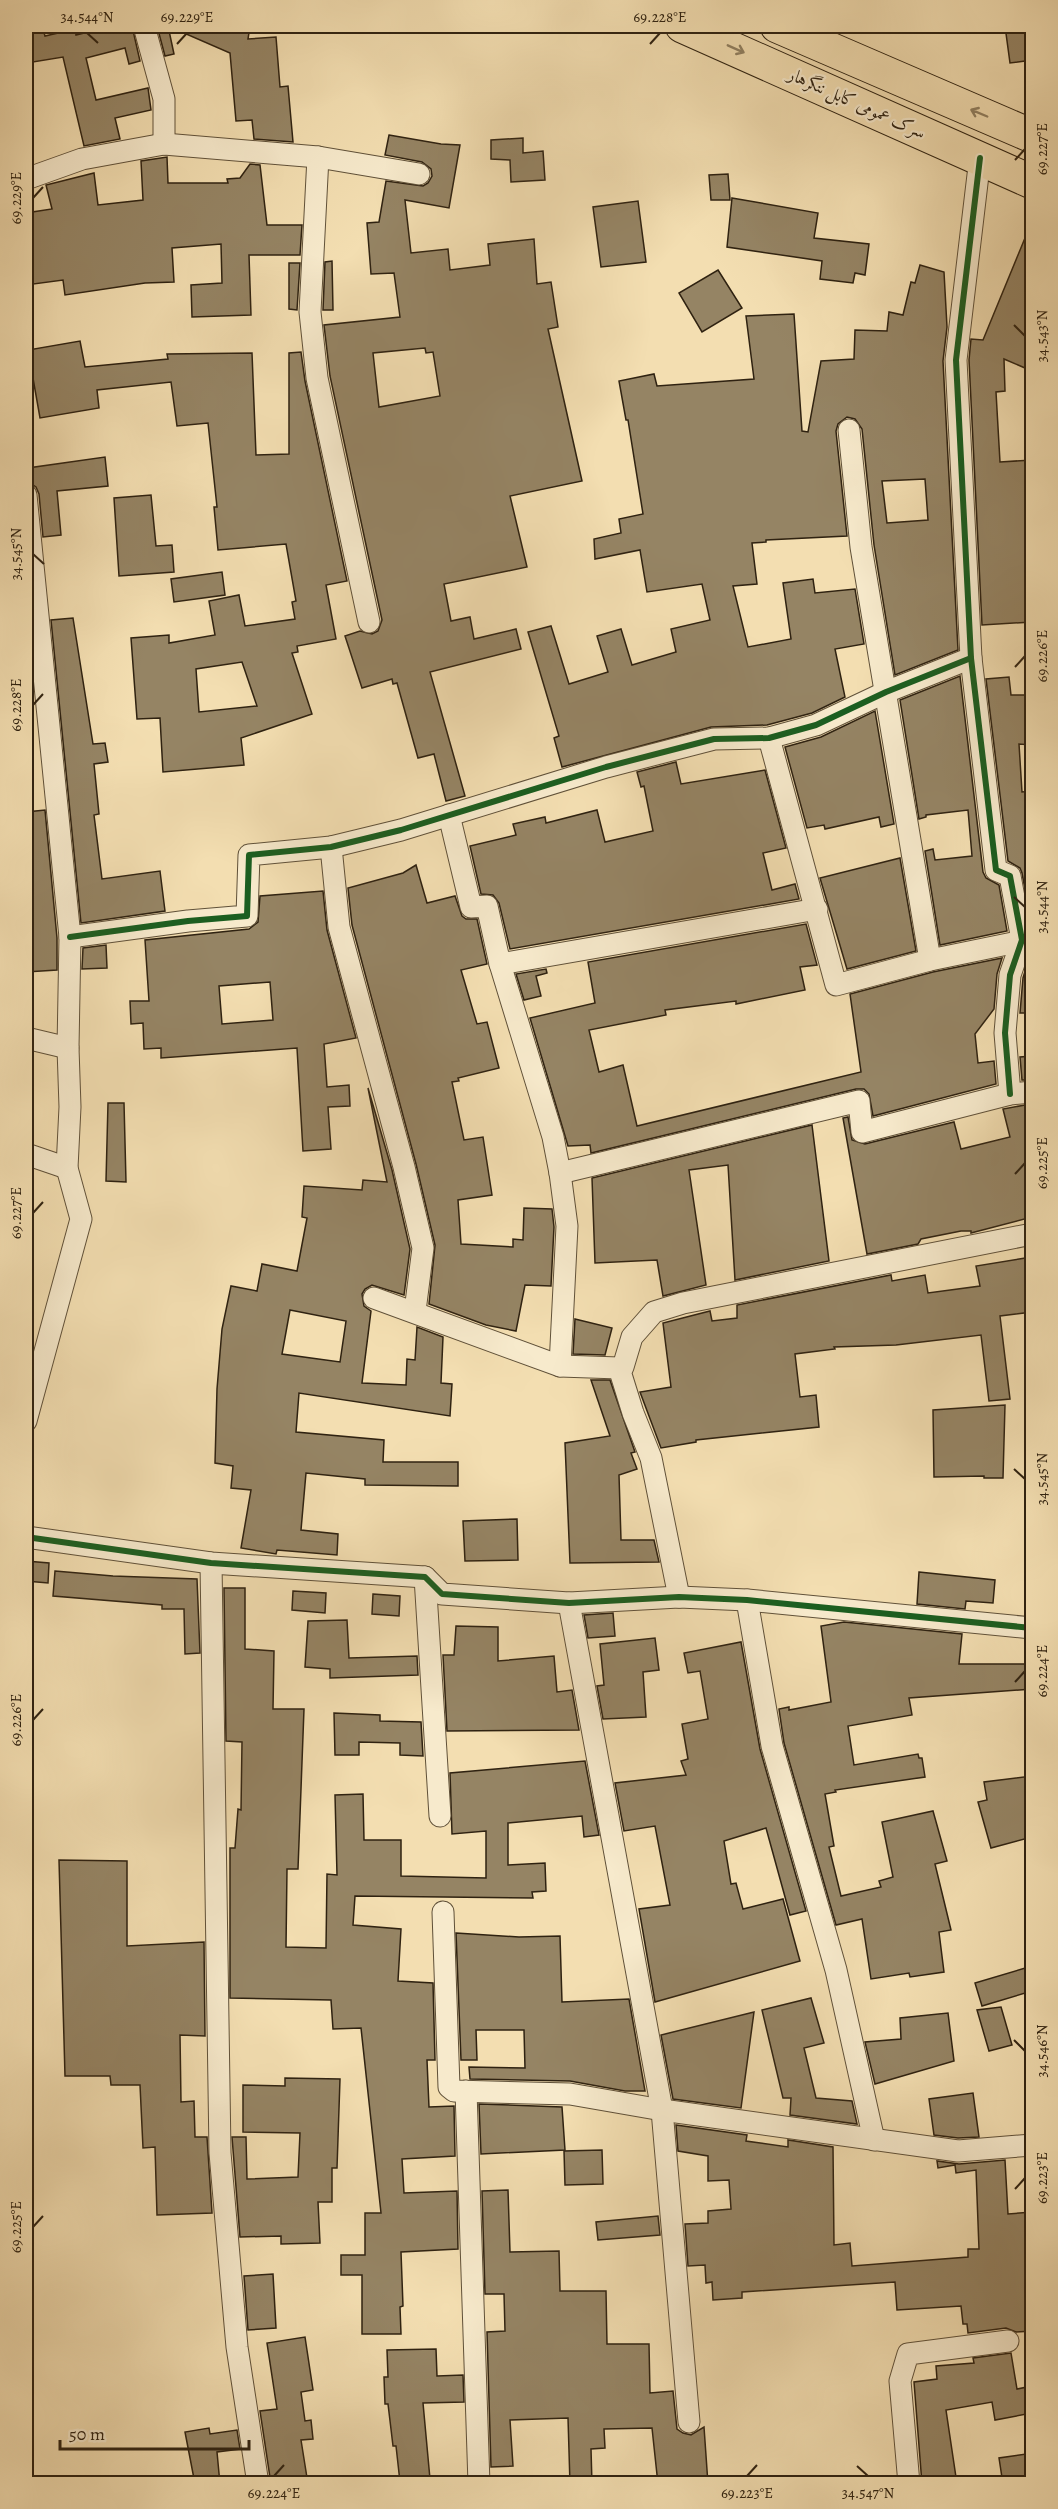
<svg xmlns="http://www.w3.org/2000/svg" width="1058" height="2509" font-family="Alegreya,Amiri,serif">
  <rect width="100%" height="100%" fill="#f3deb1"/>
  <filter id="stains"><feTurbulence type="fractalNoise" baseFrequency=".00333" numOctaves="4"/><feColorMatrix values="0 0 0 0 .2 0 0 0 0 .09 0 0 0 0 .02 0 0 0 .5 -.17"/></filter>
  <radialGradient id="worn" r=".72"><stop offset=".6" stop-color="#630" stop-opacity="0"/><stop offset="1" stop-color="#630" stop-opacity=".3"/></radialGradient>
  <g fill="#958464" stroke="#2f2211" stroke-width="1.5" fill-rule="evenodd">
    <polygon points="26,26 42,26 45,36 75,29 76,35 112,26 132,26 140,61 129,64 125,48 86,58 96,100 148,88 151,110 115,118 120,139 84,146 63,57 33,62 26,36"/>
    <polygon points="157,26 250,26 248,39 276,37 280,87 288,86 293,142 254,139 252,120 236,121 230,53 168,26 174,54 165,56"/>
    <polygon points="1005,26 1032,26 1032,60 1010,63"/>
    <path d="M389,135L441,144L460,145L449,208L405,200L411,253L448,249L450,270L490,265L488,244L534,239L537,284L551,282L558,327L548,329L582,481L510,496L527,567L444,584L451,621L470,617L474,639L516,629L521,649L430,672L465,796L446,801L434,754L418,758L397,683L393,684L392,679L362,688L345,636L360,631L372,634L378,631L382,620L330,376L324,325L400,317L394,273L371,274L367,223L379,222L386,181L423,186L428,183L432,176L431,169L422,162L385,155ZM425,348L426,353L433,352L440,396L379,407L373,353Z"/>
    <polygon points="523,138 523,153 543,151 545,180 511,182 510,160 491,159 491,140"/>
    <polygon points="167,157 168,183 228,183 227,179 240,178 250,164 260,165 267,225 302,225 300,255 249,255 251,315 192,317 191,285 222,283 221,244 172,248 174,282 145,283 65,295 63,280 26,285 26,213 52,209 46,185 94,173 98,205 143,200 141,161"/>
    <polygon points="728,174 730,200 711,200 709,175"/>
    <polygon points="732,198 818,213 814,238 869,244 865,275 855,273 853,283 820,279 822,261 727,247"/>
    <polygon points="638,201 646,262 601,267 593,207"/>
    <polygon points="1032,221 1032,371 1004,359 1005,391 996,392 1000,462 1032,460 1032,622 982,625 969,360 971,339 983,340"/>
    <polygon points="332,261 333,310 323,310 325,262"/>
    <polygon points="289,263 300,263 297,310 289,309"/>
    <path d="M920,265L944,272L947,327L943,361L958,650L895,675L874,545L862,429L855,419L847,417L838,424L836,431L847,536L766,540V542L752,543L757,584L733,586L748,647L791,639L783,583L813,579L815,593L855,589L864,644L835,649L845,697L812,713L767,725L711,727L562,767L554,738L559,736L528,632L551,626L569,684L608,672L597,636L621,629L632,665L676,652L671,629L710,620L702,584L647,592L640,550L595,559L594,539L621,533L619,519L643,514L628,420H626L619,381L654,374L657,386L754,379L746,316L794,314L802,431L808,432L821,361L854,359L855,330L887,331L889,312L903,315L911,282L915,283ZM925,479L928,520L887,523L882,481Z"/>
    <polygon points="718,270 742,308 702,332 679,293"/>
    <path d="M80,341L85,367L168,359L167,354L252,353L256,455L289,454V353L301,352L305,381L347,581L326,585L336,639L297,646L298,652L292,653L312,714L241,738L244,765L163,772L160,718L137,719L131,638L169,635V643L215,635L209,601L239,595L245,626L295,619L292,602L296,601L286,544L218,550L214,507H217L208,423L177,426L171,382L97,390L99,408L40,418L28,350ZM242,662L257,706L199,712L196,669Z"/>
    <polygon points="105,457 108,486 57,491 61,535 43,537 39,494 36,487 30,483 28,468"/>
    <polygon points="151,495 156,546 172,545 174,572 119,576 114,498"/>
    <polygon points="222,572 225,595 174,602 171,579"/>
    <polygon points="73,618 93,744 105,743 108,762 94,764 99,814 94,815 102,879 160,871 165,911 81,923 51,620"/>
    <polygon points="960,676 983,872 986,878 999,885 1007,931 940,945 925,851 933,849 935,860 972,856 968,810 926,815 926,817 919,819 900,700"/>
    <polygon points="1009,677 1011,695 1032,695 1032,745 1019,744 1022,792 1032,791 1032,813 1028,813 1032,852 1032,927 1022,873 1020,868 1008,861 986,679"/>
    <polygon points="875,711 894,824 881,827 879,817 825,829 824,825 807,828 785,747 821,737"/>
    <polygon points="676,762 681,784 765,770 786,848 763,853 772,890 795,884 799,899 510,949 499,903 493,895 481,894 470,846 516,835 513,824 545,817 546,823 597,810 605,842 653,831 644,786 641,787 637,772"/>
    <polygon points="45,810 57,938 57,970 26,972 26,812"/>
    <polygon points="900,858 916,951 847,969 820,878"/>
    <polygon points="416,865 427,903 455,896 462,916 466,919 477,919 487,964 461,970 477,1024 487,1022 499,1068 458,1078 459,1081 452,1082 464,1140 483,1137 492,1195 458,1200 461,1244 513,1247 513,1239 523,1240 524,1208 552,1209 554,1227 551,1286 525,1285 516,1331 486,1325 429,1304 435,1245 416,1164 352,925 348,888 403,873"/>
    <path d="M323,891L327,930L356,1038L324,1044L327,1087L349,1085L350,1106L328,1107L331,1149L303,1151L297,1048L161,1058V1048L144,1049L143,1023L131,1024L130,1001H149L145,940L249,929L258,922L260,896ZM270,982L273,1020L222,1024L219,986Z"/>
    <polygon points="806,924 817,965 800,967 805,990 736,1004 736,1001 665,1010 666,1015 589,1030 599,1072 623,1065 637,1126 861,1072 850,994 933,972 1002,958 997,974 994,1009 975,1034 978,1063 994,1061 996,1084 873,1116 869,1094 864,1089 856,1089 591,1153 590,1145 568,1146 530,1018 595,1003 588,962"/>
    <polygon points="106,945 107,968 82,969 83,948"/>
    <polygon points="1031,952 1032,1013 1020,1013 1023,978"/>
    <polygon points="546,969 547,973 536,976 541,996 524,1000 516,974"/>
    <polygon points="1032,1056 1032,1080 1022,1080 1020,1057"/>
    <path d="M368,1088L392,1170L410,1249L404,1295L372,1285L365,1289L362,1294L364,1306L371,1311L362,1383L406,1385L407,1359L415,1360L417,1327L443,1337L441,1383L452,1384L450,1416L299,1393L296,1432L384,1440L383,1462H458V1486L365,1485V1479L306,1473L301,1530L338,1534L337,1555L277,1550L276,1554L241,1548L251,1490L231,1488L233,1466L215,1463L217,1389L222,1329L231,1286L257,1291L262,1264L297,1271L307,1218L302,1217L304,1186L362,1190L363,1180L387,1182ZM290,1310L346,1321L340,1362L282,1354Z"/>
    <polygon points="108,1103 124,1103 126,1182 106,1181"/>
    <polygon points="1025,1105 1032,1134 1032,1217 971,1233 971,1231 961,1231 921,1239 918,1244 867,1254 843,1118 848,1117 852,1140 865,1144 954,1122 961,1149 1010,1137 1003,1109"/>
    <polygon points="812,1125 829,1261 735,1280 728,1165 689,1170 706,1285 663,1296 657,1260 595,1263 592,1178"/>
    <polygon points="1032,1257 1032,1312 1000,1316 1010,1399 989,1401 981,1335 896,1345 834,1347 835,1349 795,1354 800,1397 816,1395 819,1427 696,1440 696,1442 661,1448 640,1392 671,1387 663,1323 710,1311 712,1321 737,1318 737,1305 891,1275 892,1281 925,1275 928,1293 980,1286 976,1266"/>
    <polygon points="575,1319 612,1328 605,1355 573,1354"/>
    <polygon points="591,1380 610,1380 635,1452 631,1453 637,1469 619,1475 621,1540 654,1540 659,1562 570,1563 565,1443 610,1436"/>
    <polygon points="1005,1405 1003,1478 984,1478 984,1476 934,1477 933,1410"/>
    <polygon points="517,1519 518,1560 465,1561 463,1521"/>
    <polygon points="26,1561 49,1563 48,1583 26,1581"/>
    <polygon points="55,1571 113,1576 197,1579 200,1653 185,1654 184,1609 162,1609 162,1605 53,1596"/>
    <polygon points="919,1572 995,1580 993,1603 966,1601 965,1609 917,1604"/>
    <polygon points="224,1588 245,1588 245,1649 274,1651 273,1709 304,1709 298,1869 287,1869 286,1947 326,1948 327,1874 337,1875 335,1795 363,1794 364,1840 401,1840 401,1876 486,1878 486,1831 452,1834 450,1773 585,1761 599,1835 584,1837 582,1816 508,1823 508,1865 545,1863 546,1891 532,1892 533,1898 355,1896 353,1925 401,1929 398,1981 433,1983 435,2060 427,2060 429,2107 454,2106 455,2156 402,2159 404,2193 457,2191 458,2249 401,2252 403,2306 400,2307 401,2334 362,2334 362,2275 341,2275 341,2255 365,2255 365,2213 381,2213 361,2028 333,2029 331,2000 230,1998 230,1848 235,1848 238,1809 241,1810 242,1742 226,1741"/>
    <polygon points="293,1591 326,1593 325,1613 292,1610"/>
    <polygon points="373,1594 400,1596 399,1616 372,1614"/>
    <polygon points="613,1613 615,1636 588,1638 584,1615"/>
    <polygon points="347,1620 349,1658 417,1656 418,1675 330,1678 330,1669 305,1667 308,1621"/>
    <polygon points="844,1622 962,1634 959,1664 1032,1664 1032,1689 909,1698 912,1715 848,1726 854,1765 918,1754 919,1758 922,1758 925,1777 835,1790 836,1792 825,1794 834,1846 829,1847 841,1896 881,1887 879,1881 893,1877 882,1822 933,1811 947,1861 935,1864 951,1930 939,1932 944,1972 910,1977 909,1973 871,1979 862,1919 836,1925 784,1743 779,1709 789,1707 789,1710 831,1702 821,1626"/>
    <polygon points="456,1626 498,1627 498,1661 554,1656 557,1692 572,1690 579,1730 447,1731 443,1655 454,1655"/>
    <polygon points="655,1638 659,1670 643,1672 646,1717 603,1719 597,1686 604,1685 600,1644"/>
    <polygon points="741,1642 760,1749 806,1911 790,1915 766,1828 724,1841 731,1884 736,1883 743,1909 783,1899 800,1961 655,2002 639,1909 670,1905 655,1826 624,1831 615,1783 686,1775 681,1761 688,1759 682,1724 708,1719 700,1671 688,1673 684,1653"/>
    <polygon points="334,1713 380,1715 380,1721 421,1722 423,1756 400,1755 400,1743 359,1742 359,1755 335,1755"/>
    <polygon points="1032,1776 1032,1837 991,1848 978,1802 987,1800 984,1782"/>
    <polygon points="59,1860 127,1861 127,1946 204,1942 205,2036 180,2035 181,2102 194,2101 195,2137 207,2137 212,2213 157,2215 155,2147 143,2148 140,2085 111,2085 110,2076 65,2076"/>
    <polygon points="456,1933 519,1937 560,1936 562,2002 629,1999 645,2091 625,2091 570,2081 470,2079 469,2067 525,2068 524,2030 476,2030 477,2060 461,2060"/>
    <polygon points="1032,1966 1032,1991 982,2006 975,1983"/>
    <polygon points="811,1998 824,2043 804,2048 816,2098 852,2101 857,2124 790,2115 791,2098 783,2098 762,2010"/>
    <polygon points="1001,2007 1012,2045 989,2051 977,2010"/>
    <polygon points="754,2012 741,2108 673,2099 661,2035"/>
    <polygon points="948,2013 954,2061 875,2084 865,2042 901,2039 900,2018"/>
    <polygon points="285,2078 340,2079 337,2168 332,2168 332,2202 318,2202 320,2243 281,2244 281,2236 240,2237 232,2137 246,2137 247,2179 298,2177 300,2133 243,2132 243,2085 285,2086"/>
    <polygon points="973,2093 979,2137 958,2138 934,2135 929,2099"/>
    <polygon points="479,2104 562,2107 565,2150 481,2154"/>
    <polygon points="676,2125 747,2135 746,2141 788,2147 788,2140 833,2147 834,2245 850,2243 852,2266 968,2257 968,2249 979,2249 976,2170 956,2173 955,2165 938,2168 937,2161 959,2164 1005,2160 1008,2214 1032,2212 1032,2269 1030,2269 1032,2331 1016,2332 1006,2328 968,2333 967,2324 963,2324 961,2306 897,2310 895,2282 742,2292 742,2298 713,2300 712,2282 706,2283 705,2265 688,2266 685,2224 708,2223 708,2211 731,2209 729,2180 708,2181 708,2156 678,2151"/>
    <polygon points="602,2150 603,2184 565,2185 564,2151"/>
    <polygon points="508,2190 510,2252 559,2251 560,2291 606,2291 607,2344 649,2344 650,2393 673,2391 677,2429 683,2433 691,2435 704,2427 708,2484 658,2484 652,2428 604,2429 605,2448 591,2449 592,2484 570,2484 568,2418 510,2420 513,2466 491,2467 487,2332 505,2331 504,2294 485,2294 482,2191"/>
    <polygon points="658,2216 660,2235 598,2240 596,2222"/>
    <polygon points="273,2274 276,2328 248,2330 244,2276"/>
    <polygon points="305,2337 313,2390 301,2392 305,2421 311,2420 313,2439 301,2440 308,2484 271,2484 260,2411 277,2409 267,2343"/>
    <polygon points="436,2349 437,2376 463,2375 464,2402 423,2403 430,2479 400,2482 396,2446 393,2446 388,2404 385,2404 384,2377 388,2377 387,2350"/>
    <polygon points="1011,2353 1017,2389 1032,2386 1032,2413 995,2420 992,2402 946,2410 957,2484 922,2484 914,2382 937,2379 936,2366 974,2363 973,2358"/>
    <polygon points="209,2428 210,2434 237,2430 240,2449 217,2452 220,2484 195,2484 185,2432"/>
    <polygon points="1026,2454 1031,2484 1003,2484 999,2458"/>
  </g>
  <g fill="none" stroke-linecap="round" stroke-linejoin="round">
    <defs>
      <g id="street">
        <polyline points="144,26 164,99 164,144"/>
        <polyline points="318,157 310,312 317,378 369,622"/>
        <polyline points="980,158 956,360 971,658 996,870 1010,876 1022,940 1010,975 1005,1033 1010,1094"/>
        <polyline points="26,179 82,159 164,144 318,157 419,174"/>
        <polyline points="849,430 861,547 930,960"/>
        <polyline points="26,495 70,937 68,1048 70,1107 67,1168 81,1219 26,1421"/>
        <polyline points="769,738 836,985 930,960 1032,939"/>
        <polyline points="449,815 471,907 487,906 500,964 553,1137 560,1173 567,1226 560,1366"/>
        <polyline points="331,847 339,927 404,1167 423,1248 415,1311"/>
        <polyline points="70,937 188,921 247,916 249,855 331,847 401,830 606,767 714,739 769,738 816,725 886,692 971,658"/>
        <polyline points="500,964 817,909"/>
        <polyline points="26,1038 68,1048"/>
        <polyline points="26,1154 67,1168"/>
        <polyline points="560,1173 859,1101 862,1132 1010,1094 1032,1092"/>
        <polyline points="374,1298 560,1366 619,1368"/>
        <polyline points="26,1537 211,1563 425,1577 442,1594 569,1603 679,1597 747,1600 1032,1628"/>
        <polyline points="211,1563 220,2153 237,2347 258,2484"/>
        <polyline points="425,1577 440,1816"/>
        <polyline points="679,1597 651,1458 633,1413 619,1368 623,1367 632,1337 654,1312 683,1303 1032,1234"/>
        <polyline points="747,1600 772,1746 836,1970 874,2140"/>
        <polyline points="569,1603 662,2110 689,2422"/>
        <polyline points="443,1912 449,2087 454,2091 570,2094 662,2110 958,2151 1032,2145"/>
        <polyline points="466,2091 479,2484"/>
        <polyline points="909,2484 900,2381 908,2354 1008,2341"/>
      </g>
      <g id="highway">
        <polyline points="682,26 1032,182"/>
        <polyline points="777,26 1032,136"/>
      </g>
    </defs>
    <use href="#street" stroke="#605139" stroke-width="23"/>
    <use href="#highway" stroke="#2f2211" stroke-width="35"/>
    <use href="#street" stroke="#f7eacc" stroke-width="21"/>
    <use href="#highway" stroke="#f3deb1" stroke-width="33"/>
    <defs>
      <g id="cycleway">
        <polyline points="980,158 956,360 971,658 996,870 1010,876 1022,940 1010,975 1005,1033 1010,1094"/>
        <polyline points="70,937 188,921 247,916 249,855 331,847 401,830 606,767 714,739 769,738 816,725 886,692 971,658"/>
        <polyline points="26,1537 211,1563 425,1577 442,1594 569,1603 679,1597 747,1600 1032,1628"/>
      </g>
    </defs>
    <use href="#cycleway" stroke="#f7eacc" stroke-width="10"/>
    <use href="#cycleway" stroke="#1b5e20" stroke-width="6"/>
  </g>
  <defs><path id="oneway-shaft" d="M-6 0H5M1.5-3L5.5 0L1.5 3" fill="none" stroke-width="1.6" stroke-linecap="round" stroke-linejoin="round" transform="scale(1.5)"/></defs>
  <g stroke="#918061">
    <use href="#oneway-shaft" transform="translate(736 49) rotate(24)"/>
    <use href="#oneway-shaft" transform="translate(979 113) rotate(-157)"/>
  </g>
  <path fill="none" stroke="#2f2211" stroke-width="2" d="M87,33L98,43M177,44L187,33M650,44L660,33M1015,160L1025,149M33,198L43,187M1014,325L1025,336M33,554L44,564M1015,667L1025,656M33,705L43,694M1014,897L1025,907M1015,1174L1025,1163M33,1213L43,1202M1014,1469L1025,1479M1015,1682L1025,1671M33,1720L43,1709M1014,2040L1025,2051M1015,2189L1025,2178M33,2227L43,2216M857,2466L868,2476M274,2476L284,2465M747,2476L757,2465"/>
  <g text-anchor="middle" stroke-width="4.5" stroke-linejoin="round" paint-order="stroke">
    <g font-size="18" fill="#2f2211" stroke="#f7eacc">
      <text transform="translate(857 103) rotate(24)" y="6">سرک عمومی کابل ننگرهار</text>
    </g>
  </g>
  <rect width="1058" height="2509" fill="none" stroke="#f3deb1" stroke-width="66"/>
  <path d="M60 2440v9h189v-9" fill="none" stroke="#2f2211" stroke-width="3"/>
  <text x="69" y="2440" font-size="18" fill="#2f2211" stroke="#f7eacc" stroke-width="4.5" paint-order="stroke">50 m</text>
  <rect x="33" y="33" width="992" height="2443" fill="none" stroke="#2f2211" stroke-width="2"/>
  <g font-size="15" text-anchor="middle" fill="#2f2211">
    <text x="87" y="22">34.544°N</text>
    <text x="187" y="22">69.229°E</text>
    <text x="660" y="22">69.228°E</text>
    <text transform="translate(1042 149) rotate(-90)" y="5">69.227°E</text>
    <text transform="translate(16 198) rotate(-90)" y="5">69.229°E</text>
    <text transform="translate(1042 336) rotate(-90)" y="5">34.543°N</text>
    <text transform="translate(16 554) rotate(-90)" y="5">34.545°N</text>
    <text transform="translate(1042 656) rotate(-90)" y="5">69.226°E</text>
    <text transform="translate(16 705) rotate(-90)" y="5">69.228°E</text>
    <text transform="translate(1042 907) rotate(-90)" y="5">34.544°N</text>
    <text transform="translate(1042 1163) rotate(-90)" y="5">69.225°E</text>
    <text transform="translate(16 1213) rotate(-90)" y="5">69.227°E</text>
    <text transform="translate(1042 1479) rotate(-90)" y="5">34.545°N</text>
    <text transform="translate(1042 1671) rotate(-90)" y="5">69.224°E</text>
    <text transform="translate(16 1720) rotate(-90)" y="5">69.226°E</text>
    <text transform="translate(1042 2051) rotate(-90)" y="5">34.546°N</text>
    <text transform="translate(1042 2178) rotate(-90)" y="5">69.223°E</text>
    <text transform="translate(16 2227) rotate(-90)" y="5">69.225°E</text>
    <text x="274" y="2498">69.224°E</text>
    <text x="747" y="2498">69.223°E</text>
    <text x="868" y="2498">34.547°N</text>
  </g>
  <rect width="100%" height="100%" filter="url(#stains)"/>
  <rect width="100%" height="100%" fill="url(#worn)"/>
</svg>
